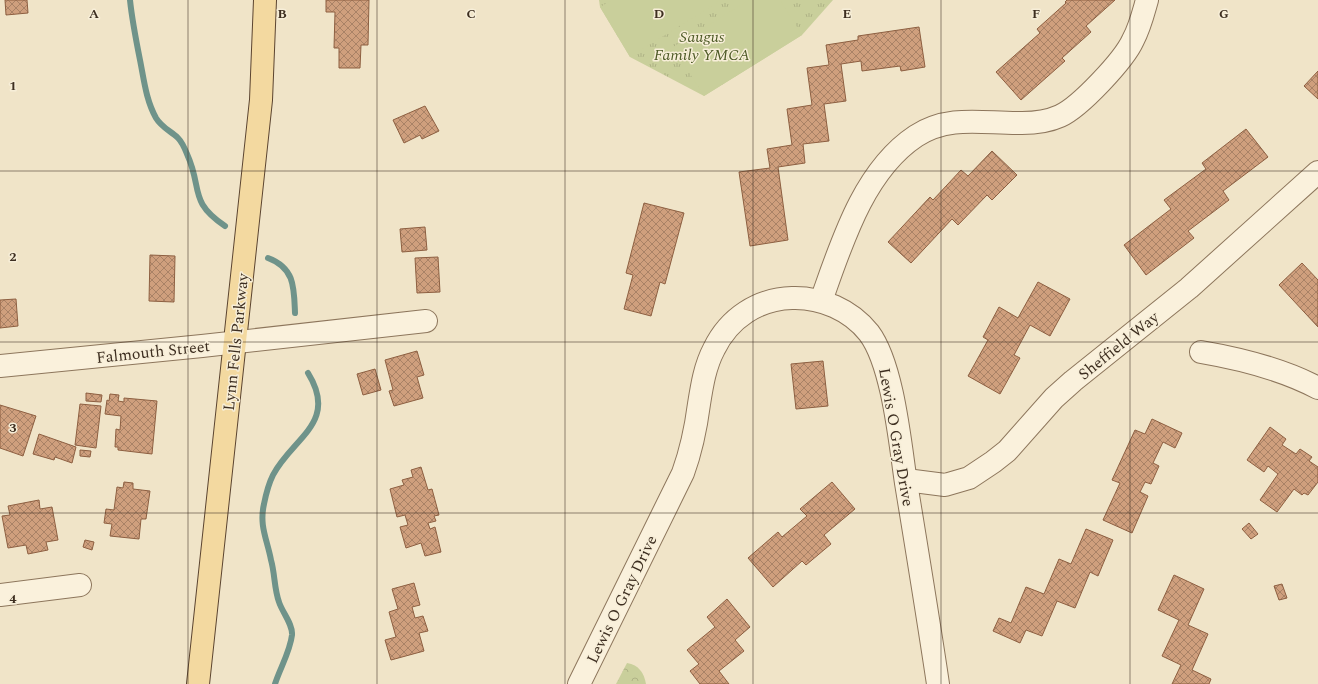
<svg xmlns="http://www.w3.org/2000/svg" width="1318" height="684" font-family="Spectral,serif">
  <defs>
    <pattern id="forest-crowns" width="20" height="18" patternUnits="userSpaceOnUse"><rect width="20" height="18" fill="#c9cf9b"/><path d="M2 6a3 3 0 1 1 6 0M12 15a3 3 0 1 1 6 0" fill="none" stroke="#aeb285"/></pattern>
    <pattern id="park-tufts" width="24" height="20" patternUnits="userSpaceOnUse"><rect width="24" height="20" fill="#c9cf9b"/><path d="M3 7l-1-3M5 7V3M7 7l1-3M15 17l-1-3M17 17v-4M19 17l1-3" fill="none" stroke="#aeb285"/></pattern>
    <pattern id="building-cross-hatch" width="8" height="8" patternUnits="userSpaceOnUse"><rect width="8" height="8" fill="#cf9f7d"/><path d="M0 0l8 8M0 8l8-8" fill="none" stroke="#a98266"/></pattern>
  </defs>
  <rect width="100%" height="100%" fill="#f0e4c8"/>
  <path fill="url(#forest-crowns)" d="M627,663C639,665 644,673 646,684H616Z"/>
  <polygon fill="url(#park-tufts)" points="599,0 833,0 802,35 704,96 630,57 600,7"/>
  <g fill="#c9cf9b">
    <polygon points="612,0 721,0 630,57 600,7"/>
    <polygon points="749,0 780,0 802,35 704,96 673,47"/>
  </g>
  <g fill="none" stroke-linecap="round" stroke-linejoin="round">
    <g stroke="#6f938a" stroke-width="6">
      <path d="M130,0C132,20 136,40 140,60C144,80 146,100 156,118C162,128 171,131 178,138C182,142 185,149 187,154C203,189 188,201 225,226"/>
      <path d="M268,258C295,268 294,288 295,313"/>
      <path d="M275,684C280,668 290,652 292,635C293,624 282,612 279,602C274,588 275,574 271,560C267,539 259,526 264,504C266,494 269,483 273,475C292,438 339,423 308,373"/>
    </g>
  </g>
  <g fill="url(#building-cross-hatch)" stroke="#8d5f41">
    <polygon points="5,0 27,0 28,13 6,15"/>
    <polygon points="326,0 369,0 368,45 361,45 360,68 339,68 339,48 334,48 335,12 326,12"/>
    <polygon points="1067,0 1115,0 1086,26 1091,32 1062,58 1065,61 1021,100 996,72 1040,33 1037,29 1066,3 1065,2"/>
    <polygon points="919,27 925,67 901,71 900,66 862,71 861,61 841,64 846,101 824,104 829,141 803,144 805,163 778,167 788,240 750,246 739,172 770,168 767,149 792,145 787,109 812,105 807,68 829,65 826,45 858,40 858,36"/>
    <polygon points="1318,71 1318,99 1304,86"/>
    <polygon points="425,106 439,131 422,139 420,135 404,143 393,120"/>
    <polygon points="1246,129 1268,157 1223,191 1229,200 1188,231 1194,238 1146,275 1124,245 1171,209 1164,200 1206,169 1202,163"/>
    <polygon points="992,151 1017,175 992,200 987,195 958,225 952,219 911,263 888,242 930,197 933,200 961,170 968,176"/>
    <polygon points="644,203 684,213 665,284 660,282 651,316 624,309 633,275 626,273"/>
    <polygon points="425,227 427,250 402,252 400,229"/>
    <polygon points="150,255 175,256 174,302 149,301"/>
    <polygon points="438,257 440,292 417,293 415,258"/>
    <polygon points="1302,263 1318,280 1318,327 1279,285"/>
    <polygon points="1038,282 1070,299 1050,336 1030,325 1014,355 1020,358 1000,394 968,376 988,340 983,337 999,307 1018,318"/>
    <polygon points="16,299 18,326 0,328 0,300"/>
    <polygon points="417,351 424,375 417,377 423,398 394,406 389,391 393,390 385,360"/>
    <polygon points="823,361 828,406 796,409 791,364"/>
    <polygon points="375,369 381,390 363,395 357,374"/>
    <polygon points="86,393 102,395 101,402 86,401"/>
    <polygon points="110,394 119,395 118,401 124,402 124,398 157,401 152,454 118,450 118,447 115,447 116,429 120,430 121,416 105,414 107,400 109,401"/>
    <polygon points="80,404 101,406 96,448 75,445"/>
    <polygon points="0,405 36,416 23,456 0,448"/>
    <polygon points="1152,419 1182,433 1175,448 1163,442 1153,463 1159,466 1151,484 1145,482 1140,492 1148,496 1132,533 1103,520 1120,483 1112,480 1135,430 1145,434"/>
    <polygon points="1270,427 1286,439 1282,445 1296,454 1300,449 1312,457 1309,461 1318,467 1318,482 1308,495 1304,493 1302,495 1294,489 1277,512 1260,500 1278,474 1268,466 1264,472 1247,460"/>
    <polygon points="39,434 76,447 72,463 55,457 54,460 33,454"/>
    <polygon points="80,450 91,451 90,457 80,456"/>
    <polygon points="421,467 428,490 432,489 439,515 434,516 436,521 428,523 430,529 435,527 441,552 425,556 421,543 406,548 400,527 408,525 405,515 397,517 390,489 404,485 402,480 413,477 411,470"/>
    <polygon points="124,482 133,483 133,489 150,491 146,519 141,519 139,539 110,536 112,524 104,523 106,509 114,510 117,487 123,488"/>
    <polygon points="832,482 855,509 824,535 831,544 806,565 802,561 773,587 748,558 778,532 782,537 807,516 800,509"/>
    <polygon points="39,500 40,509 52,507 58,540 46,542 48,550 28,554 26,545 8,548 2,516 10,515 8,506"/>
    <polygon points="1249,523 1258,534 1251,539 1242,529"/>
    <polygon points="1086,529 1113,540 1098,576 1090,572 1075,608 1057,601 1042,636 1026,630 1020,643 993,631 999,618 1011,623 1026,587 1044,594 1059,559 1071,564"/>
    <polygon points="85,540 94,542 92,550 83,547"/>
    <polygon points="1174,575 1204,589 1188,625 1208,634 1192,670 1211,679 1209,684 1172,684 1181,665 1162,656 1179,620 1158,610"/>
    <polygon points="414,583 420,605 412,607 415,618 423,616 428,631 419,633 424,651 391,660 385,640 396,637 389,612 398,609 392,589"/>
    <polygon points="1282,584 1287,598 1279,600 1274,586"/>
    <polygon points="727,599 750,627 735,640 744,651 719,671 729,684 700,684 690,671 699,664 687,650 715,627 707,617"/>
  </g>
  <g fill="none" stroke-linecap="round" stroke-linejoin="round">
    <defs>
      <g id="minor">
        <path d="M821,301C841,245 863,171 916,136C950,114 985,124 1022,123C1035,123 1049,121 1060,116C1080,107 1124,60 1133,40C1140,27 1143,14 1147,0"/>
        <path d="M1201,352C1242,359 1282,369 1318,388"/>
        <polyline points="0,366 202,346 426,321"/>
        <polyline points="906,480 945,485 969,478 993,462 1007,451 1054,398 1073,381 1189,288 1318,172"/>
        <polyline points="0,595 80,585"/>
        <path d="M579,684L683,473C691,451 696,427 699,404C702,385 705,366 714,349C729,318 758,299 792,298C821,297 851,310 869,333C893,365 900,443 906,483C917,550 928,617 938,684"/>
      </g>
      <polyline id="primary" points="198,684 261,100 265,0"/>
    </defs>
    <use href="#minor" stroke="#8d765c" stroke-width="24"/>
    <use href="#primary" stroke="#5b4430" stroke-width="24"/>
    <use href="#minor" stroke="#faf1dc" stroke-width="22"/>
    <use href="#primary" stroke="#f3d9a0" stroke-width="22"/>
  </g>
  <path fill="none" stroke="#3d2e20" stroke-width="1" stroke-opacity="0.55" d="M188,0V684M377,0V684M565,0V684M753,0V684M941,0V684M1130,0V684M0,171H1318M0,342H1318M0,513H1318"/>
  <g text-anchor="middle" stroke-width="3" stroke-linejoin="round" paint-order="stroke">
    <g font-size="16" font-style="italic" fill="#4d5a26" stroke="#f7eed8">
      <text x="702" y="42">Saugus<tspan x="702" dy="18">Family YMCA</tspan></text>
    </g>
    <g font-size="16" fill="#3d2e20" stroke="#f7eed8">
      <text transform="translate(235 342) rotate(-84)" y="6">Lynn Fells Parkway</text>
      <text transform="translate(1118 345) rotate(-39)" y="6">Sheffield Way</text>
      <text transform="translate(153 351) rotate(-6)" y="6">Falmouth Street</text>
      <text transform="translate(897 437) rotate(80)" y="6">Lewis O Gray Drive</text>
      <text transform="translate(621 599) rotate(-64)" y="6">Lewis O Gray Drive</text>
    </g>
  </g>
  <g font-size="13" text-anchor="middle" font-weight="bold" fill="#3d2e20" stroke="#f7eed8" stroke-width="3" stroke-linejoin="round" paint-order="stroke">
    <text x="94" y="18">A</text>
    <text x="282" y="18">B</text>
    <text x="471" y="18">C</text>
    <text x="659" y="18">D</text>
    <text x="847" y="18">E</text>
    <text x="1036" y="18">F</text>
    <text x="1224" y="18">G</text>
    <text x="13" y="90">1</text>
    <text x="13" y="261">2</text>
    <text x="13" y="432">3</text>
    <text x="13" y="603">4</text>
  </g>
</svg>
